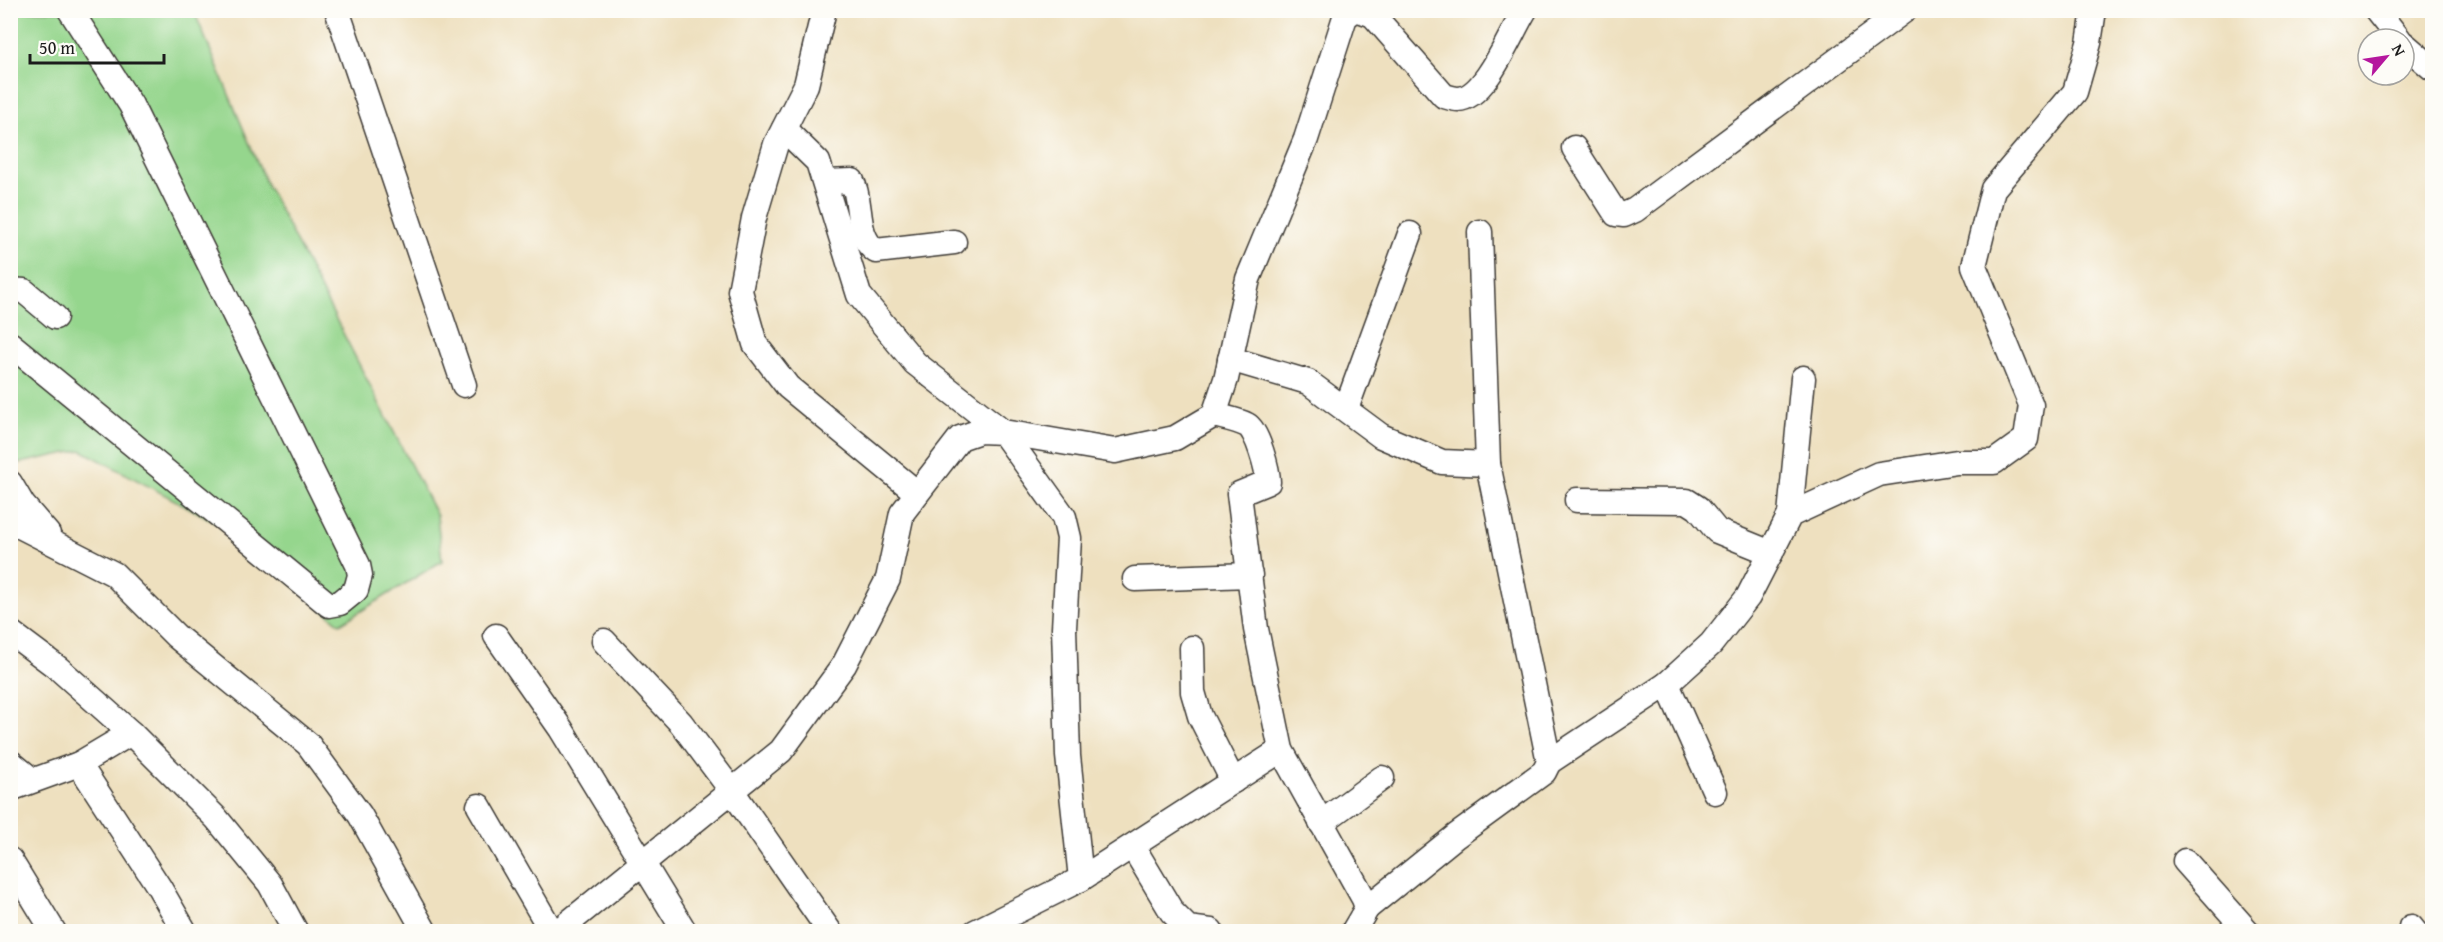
<svg xmlns="http://www.w3.org/2000/svg" width="2443" height="942" font-family="'Gentium Book Plus',serif">
  <rect width="100%" height="100%" fill="#fdfcf7"/>
  <filter id="ink" filterUnits="userSpaceOnUse"><feTurbulence type="fractalNoise" baseFrequency=".0167" numOctaves="2"/><feDisplacementMap in="SourceGraphic" scale="12" xChannelSelector="R" yChannelSelector="G"/><feConvolveMatrix kernelMatrix="1 2 1 2 8 2 1 2 1" color-interpolation-filters="sRGB"/></filter>
  <filter id="wash" filterUnits="userSpaceOnUse"><feTurbulence type="fractalNoise" baseFrequency=".008" numOctaves="4" result="noise"/><feDisplacementMap in="SourceGraphic" scale="24" xChannelSelector="R" yChannelSelector="G"/><feGaussianBlur stdDeviation="1.35" result="paint"/><feColorMatrix in="noise" values="0 0 0 0 0 0 0 0 0 0 0 0 0 0 0 0 0 1.4 0 .05"/><feComposite in="paint" operator="in"/></filter>
  <g filter="url(#wash)">
    <rect width="100%" height="100%" fill="#eee0bf"/>
    <polygon fill="#95d68d" stroke="#587954" stroke-width="1.5" points="11,11 194,11 266,183 437,516 442,561 340,624 225,527 81,450 11,465"/>
  </g>
  <g filter="url(#ink)">
    <g fill="none" stroke-linecap="round" stroke-linejoin="round">
      <defs>
        <g id="minor">
          <polyline points="337,10 464,385"/>
          <polyline points="824,10 806,85 776,144 754,218 740,291 755,344 788,387 917,493"/>
          <path d="M1359,10L1373,15L1444,96C1448,97 1454,99 1458,99C1486,98 1511,32 1525,10"/>
          <polyline points="2376,10 2399,39"/>
          <polyline points="2404,44 2432,68"/>
          <polyline points="784,129 818,162 859,295 915,363 1003,432 1064,517 1069,538 1064,628 1068,756 1081,879"/>
          <polyline points="1574,148 1616,214 1624,215 1635,210 1905,10"/>
          <path d="M825,182L852,181C863,202 854,236 876,251L954,242"/>
          <polyline points="10,290 24,291 55,317"/>
          <polyline points="10,344 329,605 340,603 356,590 360,575 358,565 131,105 70,10"/>
          <polyline points="1230,359 1308,382 1381,436 1442,462 1488,464 1480,232"/>
          <polyline points="1346,409 1410,234"/>
          <path d="M1214,415C1225,418 1237,420 1247,425C1257,430 1268,470 1268,482L1239,494L1256,629L1281,750L1364,899L1367,908L1353,932"/>
          <polyline points="10,483 23,505 48,534"/>
          <polyline points="1577,500 1687,501 1698,508 1717,531 1771,553"/>
          <polyline points="1790,515 1803,378"/>
          <polyline points="10,521 114,574 176,636 308,744 360,815 425,932"/>
          <polyline points="1135,579 1250,575"/>
          <polyline points="10,632 58,668 131,733"/>
          <polyline points="496,636 561,729 685,932"/>
          <polyline points="604,641 681,723 732,791 830,932"/>
          <polyline points="1192,648 1193,692 1200,716 1233,781"/>
          <polyline points="1667,684 1715,792"/>
          <polyline points="10,762 32,780"/>
          <polyline points="1549,762 1667,684 1711,644 1748,597 1790,515 1879,474 1957,462 1994,462 2026,439 2031,405 1974,266 1993,189 2075,92 2089,43 2094,10"/>
          <polyline points="10,789 79,764"/>
          <polyline points="479,806 552,932"/>
          <polyline points="1321,823 1382,778"/>
          <polyline points="1133,847 1172,912 1188,928 1211,931"/>
          <polyline points="10,860 54,932"/>
          <polyline points="2185,861 2248,932"/>
          <polyline points="1367,908 1456,836 1544,772 1549,762 1488,464"/>
          <polyline points="2411,927 2415,932"/>
          <polyline points="185,932 159,887 79,764 131,733 216,818 270,884 296,932"/>
          <polyline points="557,932 781,751 844,665 888,579 902,513 960,438 980,431 1003,432 1115,451 1175,438 1214,415 1226,379 1248,279 1306,139 1345,17 1354,10"/>
          <polyline points="975,932 1081,879 1281,750"/>
        </g>
      </defs>
      <use href="#minor" stroke="#3c3934" stroke-width="27"/>
      <use href="#minor" stroke="#fff" stroke-width="24"/>
    </g>
  </g>
  <rect width="2443" height="942" fill="none" stroke="#fdfcf7" stroke-width="36"/>
  <g transform="translate(2386 57) rotate(61)"><circle r="28" fill="#fdfcf7" stroke="#a3a29f" stroke-width="1.5"/>
  <path d="M0-4.5L10 22L0 15L-10 22Z" fill="#b5179e"/>
  <text y="-9" font-size="16" font-weight="bold" text-anchor="middle" fill="#1c1c1c">N</text>
  </g>
  <path d="M30 54v9h134v-9" fill="none" stroke="#1c1c1c" stroke-width="3"/>
  <text x="39" y="54" font-size="18" fill="#1c1c1c" stroke="#fdfcf7" stroke-width="4.5" paint-order="stroke">50 m</text>
</svg>
